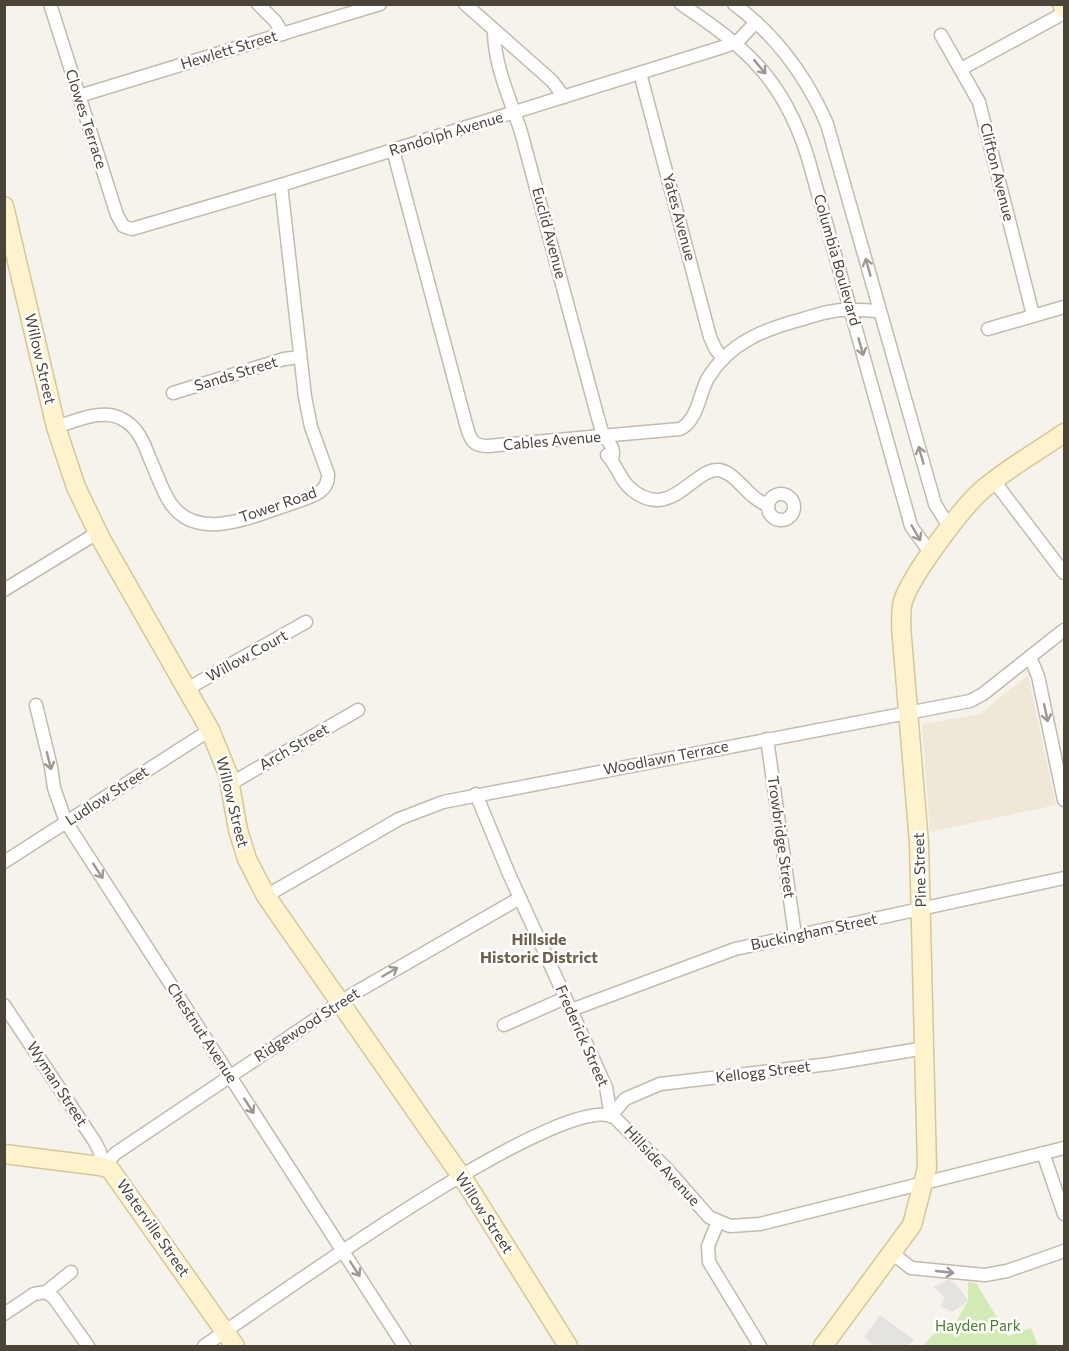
<svg xmlns="http://www.w3.org/2000/svg" width="1069" height="1351" font-family="Commissioner,sans-serif">
  <rect width="100%" height="100%" fill="#f6f3ec"/>
  <polygon fill="#efe8d6" points="1028,675 1056,805 930,832 922,724 980,714"/>
  <polygon fill="#d2eab5" points="968,1282 976,1283 1008,1336 1031,1328 1038,1346 923,1346 945,1322 954,1326 968,1301"/>
  <g fill="#e5e3e0">
    <polygon points="949,1279 959,1287 968,1301 952,1312 940,1306 945,1297 933,1287"/>
    <polygon points="880,1315 914,1340 908,1346 875,1346 864,1337"/>
  </g>
  <g fill="none" stroke-linecap="round" stroke-linejoin="round">
    <defs>
      <g id="street">
        <polyline points="50,4 117,215 123,226 132,229 281,185 726,46 739,40 756,22"/>
        <polyline points="258,4 275,21 283,34"/>
        <polyline points="465,4 552,81 564,97"/>
        <path d="M681,4C747,48 784,80 808,158L911,526L931,554"/>
        <path d="M734,4C777,36 806,76 827,124L935,504L950,528"/>
        <path d="M494,30C494,66 510,98 521,132L598,418C600,424 601,432 605,437C611,445 615,449 612,460"/>
        <polyline points="941,35 979,102 1033,315"/>
        <polyline points="961,69 1064,13"/>
        <polyline points="640,73 710,337 715,348 723,359"/>
        <polyline points="79,96 380,4"/>
        <path d="M393,150L467,428C471,441 474,446 488,446L680,429C698,420 699,394 708,378C730,342 765,329 803,319C813,316 824,312 834,311C849,308 865,311 880,311"/>
        <polyline points="988,329 1064,307"/>
        <polyline points="173,393 284,359 300,357"/>
        <path d="M56,427C76,421 102,408 122,419C138,427 144,443 150,459C157,474 162,491 171,504C199,544 257,514 293,503C309,497 329,494 328,474L311,427L305,397L281,185"/>
        <path d="M607,455C617,465 620,480 631,489C671,523 694,467 719,470C737,473 748,499 768,505"/>
        <polyline points="994,481 1064,573"/>
        <circle cx="781" cy="507" r="13"/>
        <polyline points="4,590 97,533"/>
        <polyline points="1030,657 1038,676 1064,800"/>
        <polyline points="187,689 306,622"/>
        <polyline points="36,705 51,767 54,788 66,822 404,1346"/>
        <polyline points="767,739 795,935"/>
        <polyline points="230,784 358,710"/>
        <polyline points="476,794 509,874 606,1087 611,1116"/>
        <polyline points="4,862 210,730"/>
        <polyline points="266,896 399,819 443,802 970,701 983,694 1064,630"/>
        <polyline points="4,1005 95,1142 100,1152 103,1166"/>
        <polyline points="571,1010 735,949 1064,878"/>
        <polyline points="504,1025 565,998"/>
        <polyline points="611,1116 625,1099 660,1084 829,1064 925,1048"/>
        <polyline points="1043,1153 1064,1214"/>
        <polyline points="103,1166 116,1153 353,994 520,898"/>
        <polyline points="718,1222 708,1246 709,1262 760,1346"/>
        <polyline points="892,1253 911,1268 985,1275 1007,1271 1064,1251"/>
        <polyline points="46,1292 71,1272"/>
        <polyline points="4,1314 34,1294 46,1292 54,1298 88,1346"/>
        <path d="M204,1346C262,1307 560,1090 614,1117L666,1168L709,1217L730,1226L760,1224L1064,1148"/>
      </g>
      <g id="secondary">
        <polyline points="1062,4 1064,9"/>
        <polyline points="4,206 56,427 76,487 101,539 210,730 228,774 238,830 247,859 266,896 468,1186 568,1346"/>
        <polyline points="4,1154 100,1166 110,1169 235,1346"/>
        <path d="M823,1346L912,1225L927,1168L919,843L902,638C901,626 900,613 903,601C911,576 960,510 981,491C1006,469 1037,452 1064,433"/>
      </g>
    </defs>
    <use href="#street" stroke="#c2bbae" stroke-width="15"/>
    <use href="#secondary" stroke="#d6c79b" stroke-width="21"/>
    <use href="#street" stroke="#fff" stroke-width="12"/>
    <use href="#secondary" stroke="#fff3cd" stroke-width="18"/>
  </g>
  <defs><path id="oneway-shaft" d="M-6 0H5M1.5-3L5.5 0L1.5 3" fill="none" stroke-width="1.6" stroke-linecap="round" stroke-linejoin="round" transform="scale(1.5)"/></defs>
  <g stroke="#9c9892">
    <use href="#oneway-shaft" transform="translate(760 67) rotate(50)"/>
    <use href="#oneway-shaft" transform="translate(868 267) rotate(-106)"/>
    <use href="#oneway-shaft" transform="translate(861 347) rotate(74)"/>
    <use href="#oneway-shaft" transform="translate(921 455) rotate(-106)"/>
    <use href="#oneway-shaft" transform="translate(916 533) rotate(60)"/>
    <use href="#oneway-shaft" transform="translate(1046 713) rotate(78)"/>
    <use href="#oneway-shaft" transform="translate(49 761) rotate(76)"/>
    <use href="#oneway-shaft" transform="translate(98 871) rotate(57)"/>
    <use href="#oneway-shaft" transform="translate(390 972) rotate(-30)"/>
    <use href="#oneway-shaft" transform="translate(249 1106) rotate(57)"/>
    <use href="#oneway-shaft" transform="translate(355 1269) rotate(57)"/>
    <use href="#oneway-shaft" transform="translate(945 1272) rotate(6)"/>
  </g>
  <g text-anchor="middle" stroke-width="5" stroke-linejoin="round" paint-order="stroke">
    <g font-size="15" fill="#4b4439" stroke="#fff">
      <text transform="translate(229 50) rotate(-17)" y="5">Hewlett Street</text>
      <text transform="translate(86 119) rotate(72)" y="5">Clowes Terrace</text>
      <text transform="translate(446 134) rotate(-17)" y="5">Randolph Avenue</text>
      <text transform="translate(997 172) rotate(76)" y="5">Clifton Avenue</text>
      <text transform="translate(679 217) rotate(75)" y="5">Yates Avenue</text>
      <text transform="translate(549 233) rotate(75)" y="5">Euclid Avenue</text>
      <text transform="translate(837 260) rotate(74)" y="5">Columbia Boulevard</text>
      <text transform="translate(40 359) rotate(77)" y="5">Willow Street</text>
      <text transform="translate(236 374) rotate(-17)" y="5">Sands Street</text>
      <text transform="translate(552 441) rotate(-5)" y="5">Cables Avenue</text>
      <text transform="translate(278 505) rotate(-19)" y="5">Tower Road</text>
      <text transform="translate(247 656) rotate(-29)" y="5">Willow Court</text>
      <text transform="translate(294 747) rotate(-30)" y="5">Arch Street</text>
      <text transform="translate(666 758) rotate(-11)" y="5">Woodlawn Terrace</text>
      <text transform="translate(107 796) rotate(-33)" y="5">Ludlow Street</text>
      <text transform="translate(232 802) rotate(76)" y="5">Willow Street</text>
      <text transform="translate(781 837) rotate(82)" y="5">Trowbridge Street</text>
      <text transform="translate(920 870) rotate(-92)" y="5">Pine Street</text>
      <text transform="translate(814 932) rotate(-12)" y="5">Buckingham Street</text>
      <text transform="translate(307 1025) rotate(-33)" y="5">Ridgewood Street</text>
      <text transform="translate(202 1033) rotate(57)" y="5">Chestnut Avenue</text>
      <text transform="translate(582 1036) rotate(66)" y="5">Frederick Street</text>
      <text transform="translate(763 1072) rotate(-7)" y="5">Kellogg Street</text>
      <text transform="translate(57 1084) rotate(57)" y="5">Wyman Street</text>
      <text transform="translate(662 1166) rotate(47)" y="5">Hillside Avenue</text>
      <text transform="translate(484 1213) rotate(57)" y="5">Willow Street</text>
      <text transform="translate(153 1228) rotate(55)" y="5">Waterville Street</text>
    </g>
    <g font-size="15" fill="#4a7f2a" stroke="#fff">
      <text x="978" y="1331">Hayden Park</text>
    </g>
    <g font-size="16" font-weight="bold" fill="#6e6250" stroke="#fff">
      <text x="539" y="945">Hillside<tspan x="539" dy="18">Historic District</tspan></text>
    </g>
  </g>
  <rect width="1069" height="1351" fill="none" stroke="#4b4439" stroke-width="12"/>
</svg>
